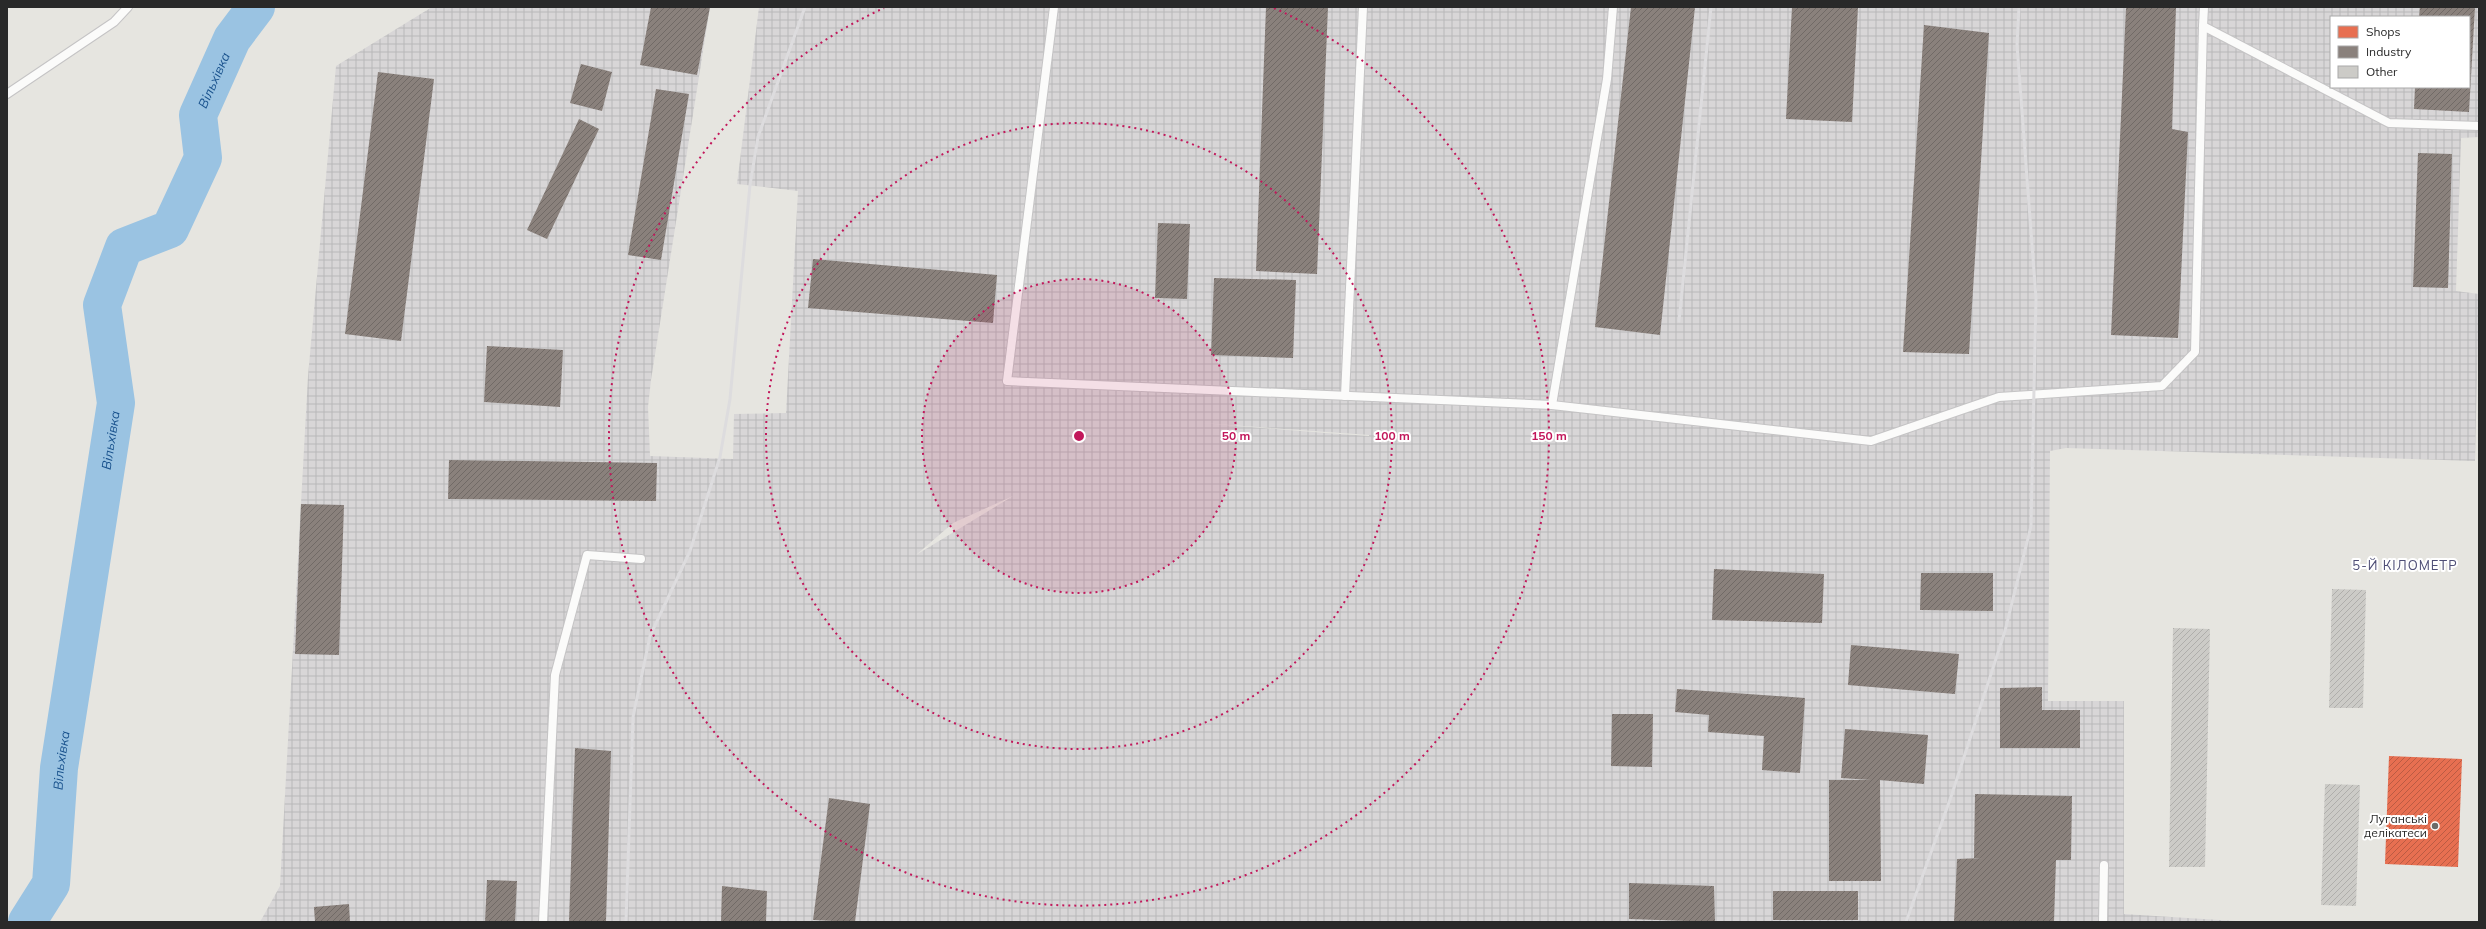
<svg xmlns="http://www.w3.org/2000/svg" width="2486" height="929" font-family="Mulish,sans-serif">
  <defs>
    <pattern id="industrial-grid" width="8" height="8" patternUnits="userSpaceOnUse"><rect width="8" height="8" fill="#d8d6d7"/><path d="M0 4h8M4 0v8" fill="none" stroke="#b9b8b9"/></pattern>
    <pattern id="shops-hatch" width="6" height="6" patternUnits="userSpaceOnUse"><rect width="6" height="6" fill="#e76f51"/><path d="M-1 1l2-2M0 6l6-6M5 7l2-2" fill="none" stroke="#bb5b43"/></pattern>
    <pattern id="industry-hatch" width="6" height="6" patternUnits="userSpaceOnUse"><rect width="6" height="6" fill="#8a817c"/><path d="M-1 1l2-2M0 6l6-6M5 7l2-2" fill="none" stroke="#716a66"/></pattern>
    <pattern id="building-hatch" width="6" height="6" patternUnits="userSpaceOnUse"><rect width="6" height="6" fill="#cccbc7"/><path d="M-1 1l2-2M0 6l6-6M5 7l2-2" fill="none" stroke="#afaeab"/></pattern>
  </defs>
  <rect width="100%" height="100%" fill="#e6e5e0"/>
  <path fill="url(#industrial-grid)" fill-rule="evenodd" d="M432,7H710L651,380L648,407L650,456L733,459L734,414L786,413L798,191L737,184L759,7H2479V137L2461,138L2456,291L2479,294L2475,461L2066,448L2050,451L2048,701H2124V914L2251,922H260L280,886L308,376L336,66ZM2331,17H2469V87H2331ZM1201,423L1369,435V436L1326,433ZM1013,496L916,555L953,523Z"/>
  <polygon fill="url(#shops-hatch)" points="2389,756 2462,759 2458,867 2385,864"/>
  <g fill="url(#industry-hatch)">
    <polygon points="651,7 710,7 697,75 640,65"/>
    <polygon points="1266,7 1328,7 1317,274 1256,271"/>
    <polygon points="1631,7 1695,7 1660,335 1595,327"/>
    <polygon points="1792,7 1858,7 1852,122 1786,119"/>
    <polygon points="2126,7 2176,7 2172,129 2188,132 2178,338 2111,335"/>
    <polygon points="2420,7 2475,7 2469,112 2414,109 2415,87 2469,87 2469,17 2419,17"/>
    <polygon points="1924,25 1989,33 1969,354 1903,352"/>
    <polygon points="581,64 612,72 602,111 570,103"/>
    <polygon points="378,72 434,79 401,341 345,334"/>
    <polygon points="656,89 689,94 661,260 628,255"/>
    <polygon points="579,119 599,129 547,239 527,230"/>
    <polygon points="2418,153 2452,154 2448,288 2413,287"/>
    <polygon points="1158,223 1190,224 1187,299 1155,298"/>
    <polygon points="813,259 997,275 993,323 808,308"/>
    <polygon points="1214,278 1296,280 1293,358 1211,355"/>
    <polygon points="487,346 563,350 560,407 484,402"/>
    <polygon points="449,460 657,463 656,501 448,499"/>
    <polygon points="301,504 344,505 339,655 295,654"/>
    <polygon points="1714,569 1824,574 1822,623 1712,620"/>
    <polygon points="1921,573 1993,573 1993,611 1920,610"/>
    <polygon points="1851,645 1959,654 1955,694 1848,685"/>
    <polygon points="2042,687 2042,710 2080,710 2080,748 2000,748 2000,688"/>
    <polygon points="1677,689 1805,698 1800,773 1762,770 1764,736 1708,732 1709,715 1675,712"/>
    <polygon points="1612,714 1653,714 1652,767 1611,766"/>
    <polygon points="1845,729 1928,735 1924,784 1880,780 1881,881 1829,881 1829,780 1871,780 1841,778"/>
    <polygon points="575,748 611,751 606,922 569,922"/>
    <polygon points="1975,794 2072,796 2071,860 2056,860 2054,922 1954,922 1957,859 1982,858 1974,858"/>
    <polygon points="829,798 870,804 855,922 813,920"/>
    <polygon points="487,880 517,881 515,922 485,922"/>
    <polygon points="1629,883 1714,886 1715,922 1629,919"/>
    <polygon points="722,886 767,891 766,922 721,922"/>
    <rect x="1773" y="891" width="85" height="29"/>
    <polygon points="349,904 350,922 315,922 314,907"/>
  </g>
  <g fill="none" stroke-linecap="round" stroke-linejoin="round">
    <path stroke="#9ac3e2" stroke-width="38" id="s1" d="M27,922L51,884L59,768L116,403L102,305L124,247L170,229L203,158L198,115L232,39L256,7"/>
  </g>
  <g fill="url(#building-hatch)">
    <polygon points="2332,589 2366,590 2363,708 2329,708"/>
    <polygon points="2173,628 2210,629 2205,867 2169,867"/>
    <polygon points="2325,784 2360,785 2356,906 2321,905"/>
  </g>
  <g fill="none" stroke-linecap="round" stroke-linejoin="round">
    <defs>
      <g id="service">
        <polyline points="1054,7 1007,381 1552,405 1871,441 1999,397 2162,386 2195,352 2203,26 2389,123 2479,126"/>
        <polyline points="2203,26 2204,7"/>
        <polyline points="7,94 114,22 128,7"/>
        <polyline points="1345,396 1363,7"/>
        <polyline points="1552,405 1607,79 1613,7"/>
        <polyline points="543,922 555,675 587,555 641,559"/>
        <polyline points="2103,922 2104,865"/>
      </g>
    </defs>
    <use href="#service" stroke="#c5c4c5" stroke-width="10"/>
    <use href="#service" stroke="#fbfbfa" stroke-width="8"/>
    <g stroke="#dddcde" stroke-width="3">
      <polyline points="1679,321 1711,7"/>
      <polyline points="626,922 633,717 650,636 690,551 720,457 730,399 750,185 758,137 805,7"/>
      <polyline points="1906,922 1952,794 2005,631 2031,526 2036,298 2017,45 2019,7"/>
    </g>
  </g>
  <circle cx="1079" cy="436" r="157" fill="#c2185b" fill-opacity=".12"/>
  <g fill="none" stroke="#c2185b" stroke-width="2" stroke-dasharray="2 4">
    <circle cx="1079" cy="436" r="157"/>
    <circle cx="1079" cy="436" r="313"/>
    <path d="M1274 8A470 470 0 1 1 884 8"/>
  </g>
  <circle fill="#6b6b69" stroke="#fff" stroke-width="1.5" cx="2435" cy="826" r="4"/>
  <g text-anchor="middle" stroke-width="4" stroke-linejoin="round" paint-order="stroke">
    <g font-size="12" fill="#292929" stroke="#fff" text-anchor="end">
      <text x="2427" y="823">Луганські<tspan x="2427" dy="14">делікатеси</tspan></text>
    </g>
    <g font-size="13" font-style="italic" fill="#19528d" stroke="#fff">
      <text dy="5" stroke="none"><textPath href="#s1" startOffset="901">Вільхівка</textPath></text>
      <text dy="5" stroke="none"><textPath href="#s1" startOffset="493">Вільхівка</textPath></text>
      <text dy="5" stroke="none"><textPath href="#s1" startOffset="169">Вільхівка</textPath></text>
    </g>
    <g font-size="13" letter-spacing="1" fill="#4e4e76" stroke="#fff">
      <text x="2405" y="570">5-Й КІЛОМЕТР</text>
    </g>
  </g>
  <circle cx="1079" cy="436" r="6" fill="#c2185b" stroke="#fff" stroke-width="2"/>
  <g font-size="12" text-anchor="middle" font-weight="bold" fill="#c2185b" stroke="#fff" stroke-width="4" stroke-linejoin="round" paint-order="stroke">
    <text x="1236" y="440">50 m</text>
    <text x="1392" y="440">100 m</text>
    <text x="1549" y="440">150 m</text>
  </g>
  <rect width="2486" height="929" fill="none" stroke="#292929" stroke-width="16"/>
  <rect x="2330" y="16" width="140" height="72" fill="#ffffff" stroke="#a9a9a9"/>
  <rect x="2338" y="26" width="20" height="12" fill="#e76f51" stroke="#a9a9a9"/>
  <text x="2366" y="36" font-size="12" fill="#292929">Shops</text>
  <rect x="2338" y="46" width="20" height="12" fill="#8a817c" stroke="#a9a9a9"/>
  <text x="2366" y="56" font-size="12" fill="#292929">Industry</text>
  <rect x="2338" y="66" width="20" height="12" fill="#cccbc7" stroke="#a9a9a9"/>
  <text x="2366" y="76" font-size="12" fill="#292929">Other</text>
</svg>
